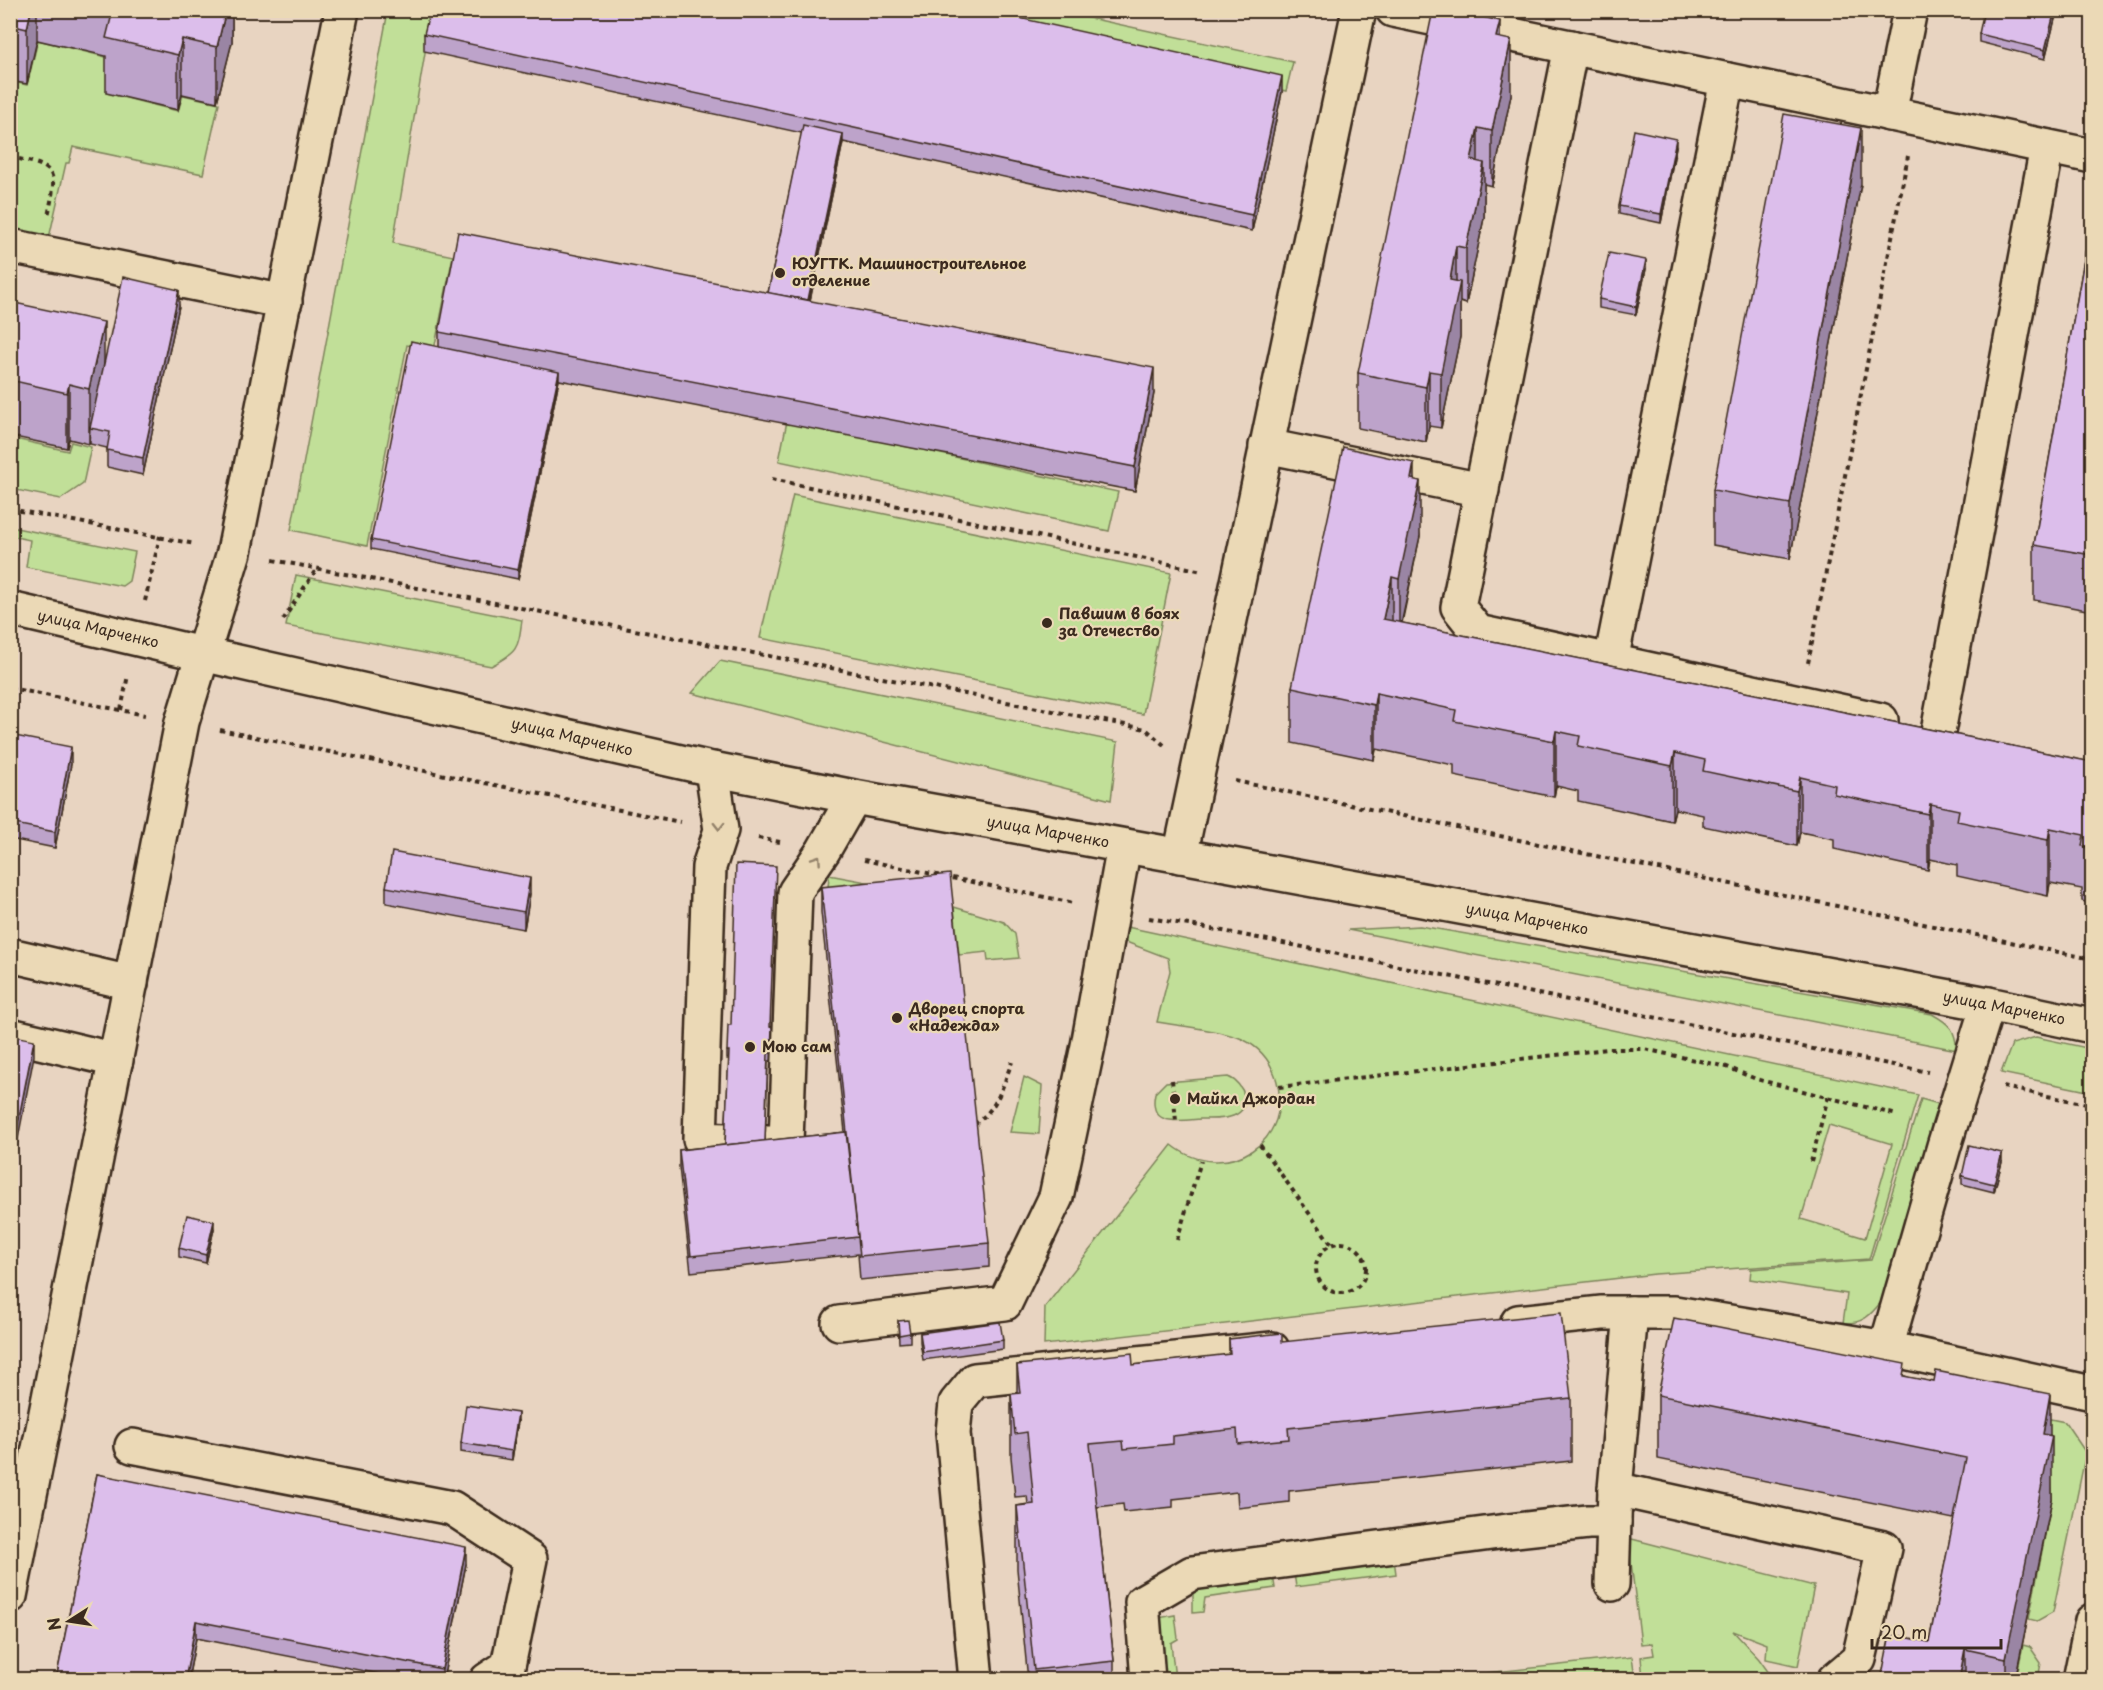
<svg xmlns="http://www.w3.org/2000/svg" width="2103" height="1690" font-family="'Playpen Sans',sans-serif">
  <rect width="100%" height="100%" fill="#e8d4c1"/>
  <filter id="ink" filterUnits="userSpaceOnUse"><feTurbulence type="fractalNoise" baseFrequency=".0167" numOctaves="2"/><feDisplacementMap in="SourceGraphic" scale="12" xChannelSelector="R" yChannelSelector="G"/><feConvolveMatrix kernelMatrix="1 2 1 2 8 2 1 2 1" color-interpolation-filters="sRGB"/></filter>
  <g filter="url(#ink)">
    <g fill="#c1df98" stroke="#7e845b" stroke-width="1.5" fill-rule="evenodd">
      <polygon points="388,11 432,11 393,243 453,256 434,350 407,345 367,546 291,530"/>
      <polygon points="918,11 1057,11 1293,62 1286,91"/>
      <polygon points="38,40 114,59 106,93 178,111 183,95 219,103 203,174 73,147 69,163 66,163 47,247 11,237 10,81 27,85"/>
      <polygon points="787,421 1118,492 1109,531 779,461"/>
      <polygon points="11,438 68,451 71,442 91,447 83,484 61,499 11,489"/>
      <polygon points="793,495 1171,573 1143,714 760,638"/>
      <polygon points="11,527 135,552 129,581 122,586 26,567 30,540 11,536"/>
      <path d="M296,575L522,620C518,649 518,652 491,666L286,626Z"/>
      <polygon points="720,661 1118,742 1111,800 692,693"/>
      <polygon points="829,875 920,892 827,902"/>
      <polygon points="954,907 1004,922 1015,934 1019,958 988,961 987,952 959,955"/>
      <path d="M1420,926L1932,1014C1950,1024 1955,1029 1957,1050L1348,930Z"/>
      <path d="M1127,927L1918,1095L1869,1259L1655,1274L1044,1345L1045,1307L1172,1145C1225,1187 1298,1141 1275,1075C1269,1059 1257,1046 1242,1039C1222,1030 1179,1026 1157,1022L1170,971L1168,958L1126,942ZM1829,1125L1892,1144L1865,1238L1801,1219Z"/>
      <polygon points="2036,1037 2092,1049 2092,1092 2001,1073 2012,1044"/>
      <polygon points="1024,1077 1042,1086 1039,1134 1010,1132"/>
      <path d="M1228,1077C1244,1083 1254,1108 1233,1116C1224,1120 1210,1119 1200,1119C1178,1121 1148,1127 1155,1093L1166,1082Z"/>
      <path d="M1921,1099L1942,1105L1881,1302C1870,1316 1862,1324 1843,1323L1847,1294L1750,1279L1751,1269L1871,1260Z"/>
      <polygon points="1708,1349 2065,1422 2086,1453 2053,1612 2037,1621 2029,1619 2052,1499 2043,1497"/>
      <polygon points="1628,1538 1814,1586 1798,1666 1766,1659 1767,1644 1733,1631 1759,1659 1772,1677 1771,1679 1643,1679 1641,1657 1654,1655 1652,1643 1641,1644"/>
      <polygon points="1394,1559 1396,1574 1296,1587 1294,1573"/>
      <polygon points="1273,1575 1275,1588 1205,1598 1203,1612 1193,1613 1193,1585"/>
      <polygon points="1175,1615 1178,1639 1171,1643 1175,1679 1165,1679 1158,1618"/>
      <polygon points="2023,1645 2030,1647 2041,1663 2038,1679 2016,1679"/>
      <polygon points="1632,1657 1635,1679 1488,1679 1487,1673"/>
    </g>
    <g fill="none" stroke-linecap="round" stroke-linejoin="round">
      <defs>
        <g id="minor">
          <polyline points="1393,10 2092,156"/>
          <polyline points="1571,47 1458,607 1478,632 1881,720"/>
          <polyline points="1889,114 1910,10"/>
          <polyline points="10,246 285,302"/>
          <polyline points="1266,446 1482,490"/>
          <polyline points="10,609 202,654 712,769 854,797 1237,866 1988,1004 2092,1026"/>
          <polyline points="1611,661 1727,80"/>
          <polyline points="1938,732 2047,147"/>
          <polyline points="712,769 721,830 709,867 700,1139 726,1140"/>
          <polyline points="1180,856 1359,10"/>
          <polyline points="10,955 131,983"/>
          <polyline points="10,1035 116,1060"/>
          <polyline points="766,1142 786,1142 795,892 823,851 854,797"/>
          <polyline points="1518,1322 1602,1313 1675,1313 1886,1348 2092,1393"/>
          <polyline points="839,1323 1005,1303 1056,1197 1088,1046 1124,846"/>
          <polyline points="1886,1348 1944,1146 1988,1004"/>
          <polyline points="132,1446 452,1508 530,1559 508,1666 487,1680"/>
          <polyline points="1615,1489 1884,1548 1859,1659 1834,1680"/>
          <polyline points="1612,1584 1615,1489 1631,1313"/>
          <polyline points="10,1596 182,722 234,552 342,10"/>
          <polyline points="976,1680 953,1433 956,1403 975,1380 1272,1349"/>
          <polyline points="1148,1680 1142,1602 1192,1573 1499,1532 1588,1522 1614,1522"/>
          <polyline points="2080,1680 2092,1621"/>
        </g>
      </defs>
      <use href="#minor" stroke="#3b2a1e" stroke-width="38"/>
      <g stroke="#3b2a1e" stroke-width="4" stroke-dasharray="4.5 4.5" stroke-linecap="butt">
        <path d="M10,157C57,167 58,169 48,216"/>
        <polyline points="772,479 1202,571"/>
        <polyline points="10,509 195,544"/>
        <polyline points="273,560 1146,729 1164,745"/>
        <polyline points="145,601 160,536"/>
        <polyline points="283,620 317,568"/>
        <polyline points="1808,663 1908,156"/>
        <polyline points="10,688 145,715"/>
        <polyline points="121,710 128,675"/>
        <polyline points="220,730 680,822"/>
        <polyline points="1235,781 2092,959"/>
        <polyline points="758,838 780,842"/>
        <polyline points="864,860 1074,903"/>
        <polyline points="1149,918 1223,931 1928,1072"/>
        <polyline points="1172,1080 1176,1121"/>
        <polyline points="1279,1087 1608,1049 1644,1049 1727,1067 1756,1079 1897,1115"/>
        <polyline points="2003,1087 2092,1105"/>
        <path d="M974,1124C998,1109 1002,1087 1012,1062"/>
        <polyline points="1260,1145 1332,1245"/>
        <polyline points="1811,1162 1828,1097"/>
        <polyline points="1177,1240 1201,1161"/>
        <circle cx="1341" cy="1268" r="25"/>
      </g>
      <use href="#minor" stroke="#ebd9b6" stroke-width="33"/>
    </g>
    <g fill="#bda3ca" stroke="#3b2a1e" stroke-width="1.5">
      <polygon points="10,10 232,10 232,42 217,102 182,94 178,110 106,93 106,56 37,40 27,84 10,81"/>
      <polygon points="2056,10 2056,15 2045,59 1979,42 1979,34"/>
      <polygon points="424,34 1282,92 1252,231 843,142 810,301 1154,393 1135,491 559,380 518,579 371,549 371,540 439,347 439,332 768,293 802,133 424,51"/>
      <polygon points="1500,38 1511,95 1492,186 1484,184 1484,218 1466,304 1460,302 1460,337 1441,428 1429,426 1426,442 1358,428 1358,373"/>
      <polygon points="1676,147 1661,223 1619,214 1619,206"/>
      <polygon points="1861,184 1790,559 1713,545 1713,490"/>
      <polygon points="2092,214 2092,611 2034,600 2034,545"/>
      <polygon points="1646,269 1636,315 1599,308 1599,299"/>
      <polygon points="10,302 104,365 179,306 143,475 107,467 107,448 90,444 90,440 89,444 69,439 67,448 10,436"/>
      <polygon points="1414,480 1420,536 1402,623 2092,762 2092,904 2082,901 2082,889 2050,883 2048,896 1957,876 1957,865 1930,859 1928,870 1834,849 1834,839 1800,832 1797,846 1703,826 1703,815 1675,809 1672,821 1578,801 1578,791 1556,786 1554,797 1454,776 1454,765 1376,749 1374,760 1292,743 1292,687"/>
      <polygon points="10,735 71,764 55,848 10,839"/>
      <polygon points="386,887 530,894 524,929 386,903"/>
      <polygon points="821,887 989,1243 989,1267 860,1280 858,1254 691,1272 679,1167 679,1150 725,1145 729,1059 727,1059 727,1051 770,1027 772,1035 771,1061 768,1061 765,1141 845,1132 821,912"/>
      <polygon points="2002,1162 1994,1192 1962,1184 1962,1176"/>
      <polygon points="214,1229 206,1263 179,1257 179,1248"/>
      <polygon points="898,1321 910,1333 910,1342 899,1343"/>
      <polygon points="920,1333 1003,1340 1003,1349 923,1360 920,1342"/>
      <polygon points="1229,1339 1282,1342 1571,1398 1571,1461 1289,1491 1289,1502 1238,1508 1237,1492 1173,1499 1173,1507 1124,1512 1123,1504 1097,1507 1114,1661 1114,1680 1028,1680 1017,1569 1017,1506 1028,1504 1027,1496 1015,1497 1011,1457 1011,1394 1017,1393 1017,1365 1133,1365 1229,1355"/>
      <polygon points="1905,1376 2050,1435 2052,1499 2015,1680 1881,1680 1929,1642 1954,1519 1658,1459 1658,1395"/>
      <polygon points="518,1421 512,1460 461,1452 461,1443"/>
      <polygon points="97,1474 466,1564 443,1680 410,1680 196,1638 188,1680 56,1680"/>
    </g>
    <g fill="#9a85a4" stroke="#3b2a1e" stroke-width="1.5">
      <polygon points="31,10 37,10 37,40 27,84 27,29"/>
      <polygon points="226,10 232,10 232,42 217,102 217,47"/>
      <polygon points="2055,10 2056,10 2056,15 2045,59 2045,50"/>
      <polygon points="1500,21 1500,76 1496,37"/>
      <polygon points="182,39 182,94 178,110 178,55"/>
      <polygon points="1511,40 1511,95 1492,186 1492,131"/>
      <polygon points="1282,76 1282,92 1252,231 1252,215"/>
      <polygon points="1478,128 1478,183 1471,160"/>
      <polygon points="1861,128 1861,184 1790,559 1790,504"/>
      <polygon points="843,134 843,142 805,324 805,316"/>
      <polygon points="1676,139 1676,147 1661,223 1661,214"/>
      <polygon points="1484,163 1484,218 1466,304 1466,248"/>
      <polygon points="1456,246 1456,298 1460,282 1460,337 1441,428 1441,373 1450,280"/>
      <polygon points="1646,260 1646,269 1636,315 1636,307"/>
      <polygon points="179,290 179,306 143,475 143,458"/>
      <polygon points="104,322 104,377 90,428 89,444 89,389"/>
      <polygon points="1154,368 1154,393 1135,491 1135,467"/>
      <polygon points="1429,371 1429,426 1426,442 1426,387"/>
      <polygon points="559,372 559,380 518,579 518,570"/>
      <polygon points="69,384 69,439 67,448 67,393"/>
      <polygon points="1414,463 1414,510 1420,481 1420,536 1399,634 1399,579 1411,479"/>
      <polygon points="1392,577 1392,633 1383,619"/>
      <polygon points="1376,693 1376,749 1374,760 1374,705"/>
      <polygon points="1556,731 1556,786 1554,797 1554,741"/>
      <polygon points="71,747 71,764 55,848 55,832"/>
      <polygon points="1675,753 1675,809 1672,821 1672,766"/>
      <polygon points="1800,777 1800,832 1797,846 1797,791"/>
      <polygon points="1930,804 1930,859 1928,870 1928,814"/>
      <polygon points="2050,828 2050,883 2048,896 2048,840"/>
      <polygon points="530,878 530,894 524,929 524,912"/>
      <polygon points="34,1040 34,1056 10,1180 10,1164"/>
      <polygon points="2002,1153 2002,1162 1994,1192 1994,1184"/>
      <polygon points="214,1221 214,1229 206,1263 206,1255"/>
      <polygon points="2050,1394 2050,1443 2052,1436 2052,1499 2015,1680 2006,1680 2006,1658 2043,1434"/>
      <polygon points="518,1413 518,1421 512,1460 512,1451"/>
      <polygon points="466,1547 466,1564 443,1680 442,1680 442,1669"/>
      <polygon points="196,1621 196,1638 188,1680 185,1680"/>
      <polygon points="1965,1649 1965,1680 1959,1680"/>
    </g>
    <g fill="#dcbeeb" stroke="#3b2a1e" stroke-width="1.5">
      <polygon points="10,10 31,10 27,29 10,25"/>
      <polygon points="113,10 226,10 217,47 182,39 178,55 106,38"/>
      <polygon points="430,10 983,10 1282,76 1252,215 424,34"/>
      <polygon points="1433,10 1452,10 1500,21 1496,37 1511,40 1492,131 1478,128 1471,160 1484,163 1466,248 1456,246 1450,280 1460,282 1441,373 1429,371 1426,387 1358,373"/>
      <polygon points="1984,10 2055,10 2045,50 1979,34"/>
      <polygon points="1784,114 1861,128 1790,504 1713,490"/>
      <polygon points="803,125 843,134 808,300 768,293"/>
      <polygon points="1634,130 1676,139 1661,214 1619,206"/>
      <polygon points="2092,214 2092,555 2034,545"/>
      <polygon points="458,232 1154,368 1135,467 439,332"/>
      <polygon points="1609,253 1646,260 1636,307 1599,299"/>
      <polygon points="123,277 179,290 143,458 107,450 110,432 90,428"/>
      <polygon points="10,302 104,322 89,389 69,384 67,393 10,380"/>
      <polygon points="411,341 559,372 518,570 371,540"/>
      <polygon points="1343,447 1414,463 1411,479 1420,481 1399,579 1392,577 1383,619 2092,762 2092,848 2082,846 2084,835 2050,828 2048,840 1957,821 1959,810 1930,804 1928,814 1834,794 1835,785 1800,777 1797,791 1703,771 1705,760 1675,753 1672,766 1578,746 1580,736 1556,731 1554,741 1454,721 1456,710 1376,693 1374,705 1292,687"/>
      <polygon points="10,735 71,747 55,832 10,823"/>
      <polygon points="392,852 530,878 524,912 386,887"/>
      <polygon points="736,864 776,866 770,1027 772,1027 771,1053 768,1053 765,1141 725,1145 729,1051 727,1051 728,1025 731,1025"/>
      <polygon points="950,874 989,1243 860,1256 821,887"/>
      <polygon points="10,1035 34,1040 10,1164"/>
      <polygon points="846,1132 858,1237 691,1256 679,1150"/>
      <polygon points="1969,1145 2002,1153 1994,1184 1962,1176"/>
      <polygon points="187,1215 214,1221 206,1255 179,1248"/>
      <polygon points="1561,1313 1571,1398 1288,1428 1289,1439 1238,1444 1237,1429 1173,1436 1173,1444 1124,1449 1123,1441 1090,1444 1114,1661 1034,1670 1017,1506 1034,1504 1027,1432 1015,1434 1011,1394 1020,1393 1017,1365 1132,1353 1133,1365 1230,1354 1229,1339 1282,1333 1282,1342"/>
      <polygon points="1674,1318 1905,1364 1903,1376 1934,1382 1936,1371 2050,1394 2043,1434 2052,1436 2006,1658 1965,1649 1959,1680 1881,1680 1890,1634 1929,1642 1966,1458 1658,1395"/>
      <polygon points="908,1320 910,1333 899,1335 898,1321"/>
      <polygon points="1000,1322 1003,1340 923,1352 920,1333"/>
      <polygon points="466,1405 518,1413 512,1451 461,1443"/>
      <polygon points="97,1474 466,1547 442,1669 196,1621 185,1680 56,1680"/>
    </g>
    <defs><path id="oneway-chevron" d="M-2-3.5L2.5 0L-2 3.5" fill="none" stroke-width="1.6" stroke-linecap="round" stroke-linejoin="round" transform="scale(1.5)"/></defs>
    <g stroke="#93826a">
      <use href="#oneway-chevron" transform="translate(719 826) rotate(90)"/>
      <use href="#oneway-chevron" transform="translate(817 859) rotate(-56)"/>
    </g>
  </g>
  <g fill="#3b2a1e" stroke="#ebd9b6" stroke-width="2">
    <circle cx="780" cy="273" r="6"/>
    <circle cx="1047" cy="623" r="6"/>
    <circle cx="897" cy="1018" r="6"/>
    <circle cx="750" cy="1047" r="6"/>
    <circle cx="1175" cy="1099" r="6"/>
  </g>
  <g text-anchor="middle" stroke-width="4.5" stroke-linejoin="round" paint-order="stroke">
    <g font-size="15" font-weight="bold" fill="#3b2a1e" stroke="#ebd9b6" text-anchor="start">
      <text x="792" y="269">ЮУГТК. Машиностроительное<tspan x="792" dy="17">отделение</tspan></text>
      <text x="1059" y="619">Павшим в боях<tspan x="1059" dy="17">за Отечество</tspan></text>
      <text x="909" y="1014">Дворец спорта<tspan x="909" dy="17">«Надежда»</tspan></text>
      <text x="762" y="1052">Мою сам</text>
      <text x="1187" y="1104">Майкл Джордан</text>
    </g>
    <g font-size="15" fill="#3b2a1e" stroke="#ebd9b6">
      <text transform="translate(98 629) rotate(13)" y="5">улица Марченко</text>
      <text transform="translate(572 737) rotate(13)" y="5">улица Марченко</text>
      <text transform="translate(1048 832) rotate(10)" y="5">улица Марченко</text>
      <text transform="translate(1527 919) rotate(10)" y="5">улица Марченко</text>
      <text transform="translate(2004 1008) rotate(11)" y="5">улица Марченко</text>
    </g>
  </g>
  <rect width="2103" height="1690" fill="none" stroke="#ebd9b6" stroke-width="36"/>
  <rect x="18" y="18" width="2067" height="1654" fill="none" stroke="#3b2a1e" stroke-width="2" filter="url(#ink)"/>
  <g transform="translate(69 1621) rotate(258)" stroke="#ebd9b6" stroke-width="4.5" paint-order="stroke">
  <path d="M0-4.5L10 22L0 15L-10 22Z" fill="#3b2a1e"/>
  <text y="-9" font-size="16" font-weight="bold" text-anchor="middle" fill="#3b2a1e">N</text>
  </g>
  <path d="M1872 1639v9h129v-9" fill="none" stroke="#3b2a1e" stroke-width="3"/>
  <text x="1881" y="1639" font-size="18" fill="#3b2a1e" stroke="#ebd9b6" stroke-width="4.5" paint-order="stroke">20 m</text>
</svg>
